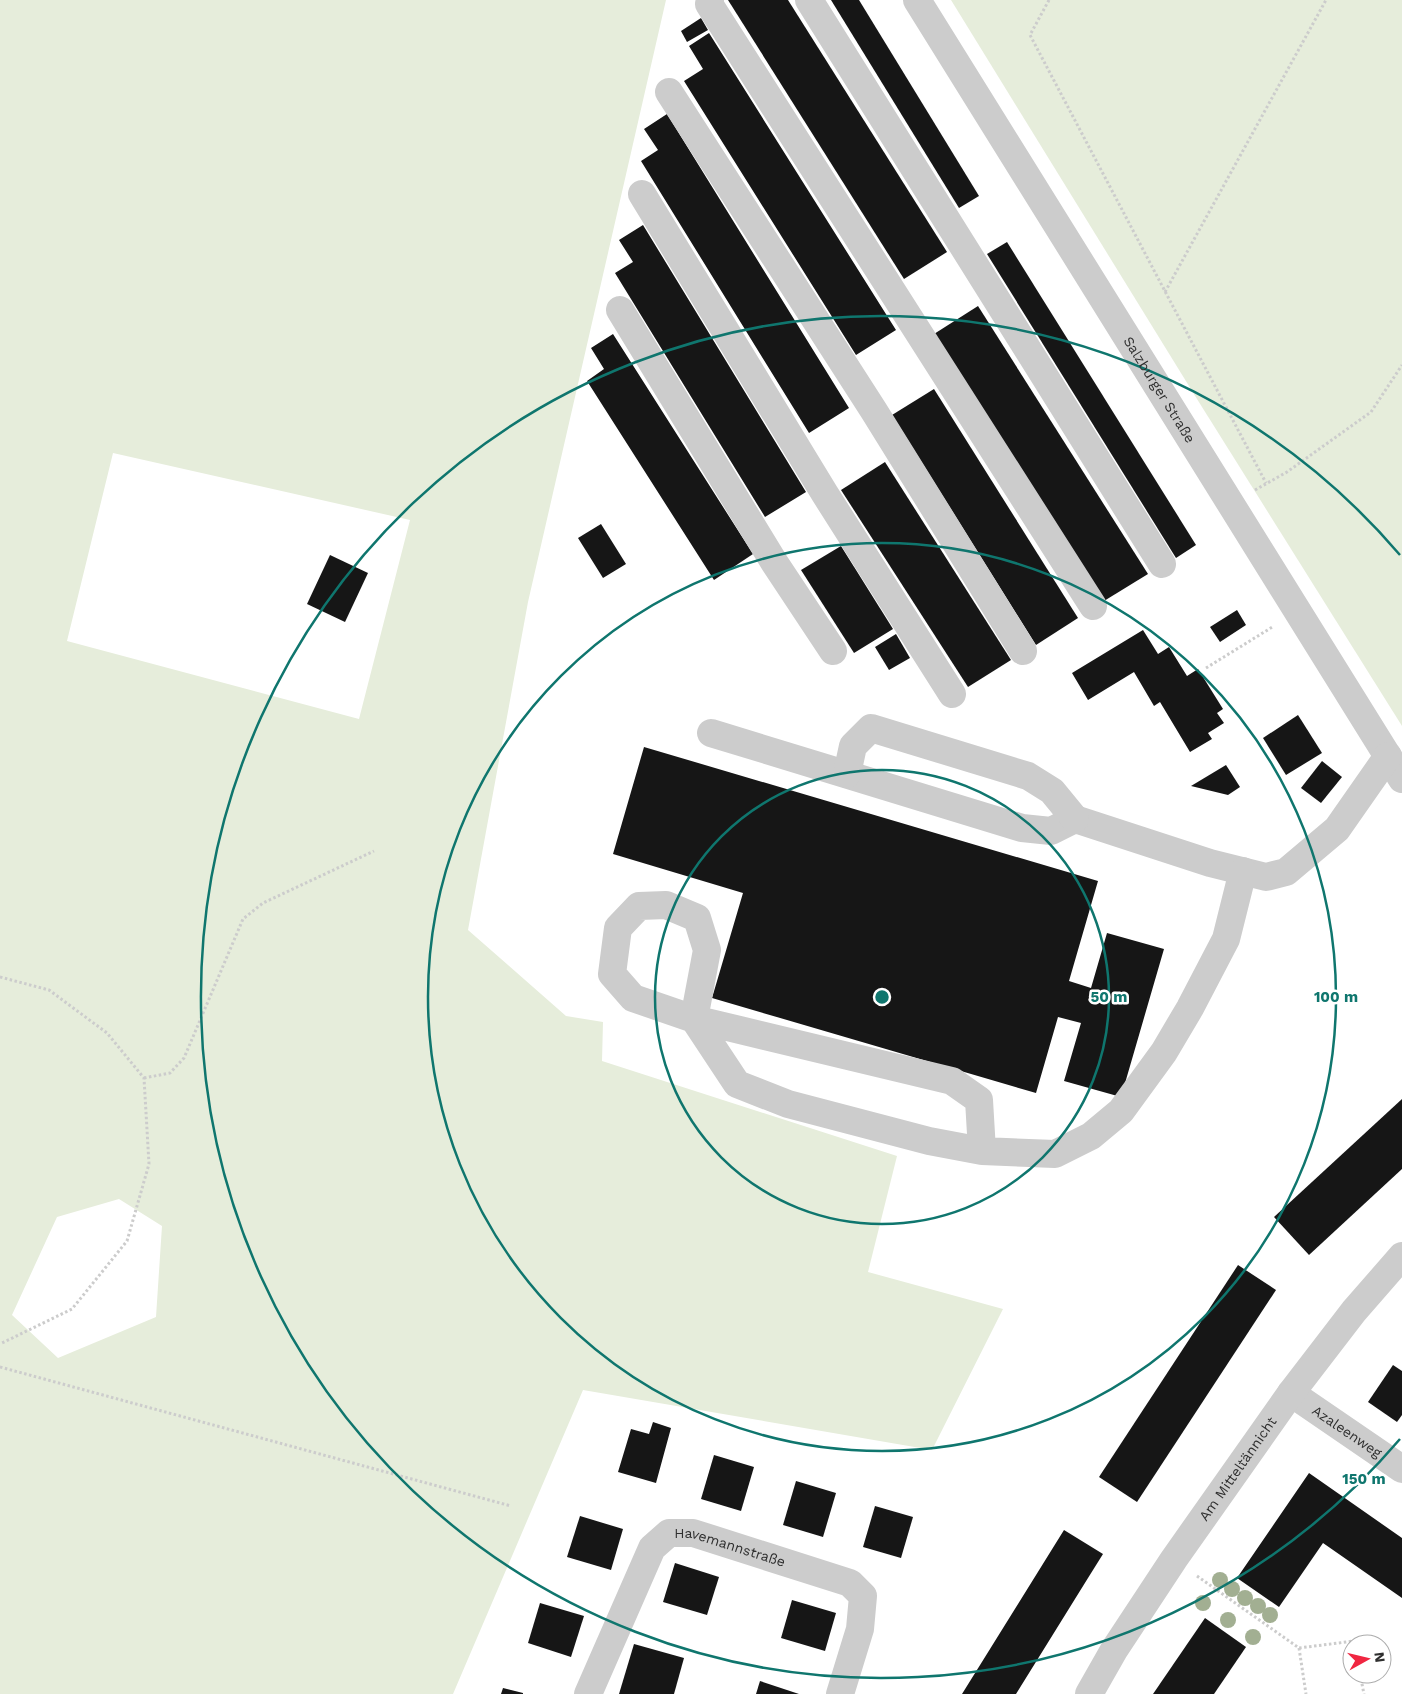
<svg xmlns="http://www.w3.org/2000/svg" width="1402" height="1694" font-family="'Work Sans',sans-serif">
  <rect width="100%" height="100%" fill="#fff"/>
  <g fill="#e6eddb" fill-rule="evenodd">
    <path d="M0,0H666L528,602L468,930L566,1016L603,1022L602,1061L897,1156L868,1272L1003,1309L932,1450L583,1390L453,1694H0ZM113,453L410,520L359,719L67,641ZM119,1199L162,1226L156,1317L58,1358L12,1315L57,1217Z"/>
    <polygon points="951,0 1402,0 1402,726 1197,399"/>
  </g>
  <g fill="#161616">
    <polygon points="728,0 788,0 947,252 904,279"/>
    <polygon points="831,0 859,0 979,196 959,208"/>
    <polygon points="701,18 708,30 687,42 681,31"/>
    <polygon points="709,33 896,330 856,355 684,81 703,69 689,46"/>
    <polygon points="667,114 849,408 809,433 641,161 658,150 644,129"/>
    <polygon points="643,225 806,492 765,517 615,273 633,262 619,240"/>
    <polygon points="1007,242 1196,545 1176,558 987,254"/>
    <polygon points="978,306 1148,574 1104,601 934,334"/>
    <polygon points="613,334 753,554 714,580 587,381 604,369 591,348"/>
    <polygon points="934,389 1078,618 1036,645 892,415"/>
    <polygon points="885,462 1011,660 968,687 841,490"/>
    <polygon points="601,524 626,564 603,578 578,538"/>
    <polygon points="841,546 893,629 854,653 801,570"/>
    <polygon points="330,555 368,573 345,622 307,604"/>
    <polygon points="1237,610 1246,625 1220,642 1210,627"/>
    <polygon points="1143,630 1158,654 1169,647 1187,676 1198,669 1223,709 1217,713 1224,723 1208,733 1212,739 1190,752 1160,702 1154,706 1134,672 1088,700 1072,673"/>
    <polygon points="896,634 910,658 889,670 875,647"/>
    <polygon points="1298,715 1322,753 1286,775 1263,738"/>
    <polygon points="644,747 1098,881 1069,981 1091,988 1107,933 1164,949 1121,1097 1064,1081 1081,1023 1058,1017 1036,1093 712,998 743,893 613,854"/>
    <polygon points="1322,761 1342,777 1321,803 1301,788"/>
    <polygon points="1226,765 1240,787 1228,795 1191,786"/>
    <polygon points="1402,1099 1402,1169 1309,1255 1274,1217"/>
    <polygon points="1238,1265 1276,1290 1137,1502 1099,1477"/>
    <polygon points="1393,1365 1402,1371 1402,1415 1397,1422 1368,1402"/>
    <polygon points="653,1422 671,1428 656,1483 618,1472 631,1429 649,1434"/>
    <polygon points="714,1455 754,1467 741,1511 701,1499"/>
    <polygon points="1309,1473 1402,1538 1402,1598 1323,1543 1279,1607 1237,1578"/>
    <polygon points="796,1481 836,1493 823,1537 783,1525"/>
    <polygon points="875,1506 913,1517 901,1558 863,1547"/>
    <polygon points="580,1516 623,1529 611,1570 567,1557"/>
    <polygon points="1064,1530 1103,1554 1088,1578 1016,1694 962,1694"/>
    <polygon points="675,1563 719,1577 707,1615 663,1602"/>
    <polygon points="792,1600 836,1613 825,1651 781,1638"/>
    <polygon points="540,1603 584,1616 571,1657 528,1643"/>
    <polygon points="1205,1618 1246,1647 1214,1694 1153,1694"/>
    <polygon points="634,1644 684,1658 674,1694 619,1694"/>
    <polygon points="760,1681 799,1694 756,1694"/>
    <polygon points="503,1688 523,1693 523,1694 501,1694"/>
  </g>
  <g fill="none" stroke-linecap="round" stroke-linejoin="round">
    <g stroke="#ccc" stroke-width="3" stroke-dasharray="2.5 2.5" stroke-linecap="butt">
      <polyline points="1049,0 1030,35 1266,483"/>
      <polyline points="1165,292 1326,0"/>
      <polyline points="1255,490 1287,472 1371,412 1402,365"/>
      <polyline points="1206,668 1274,626"/>
      <polyline points="0,977 49,990 107,1033 144,1078 149,1164 127,1241 72,1309 0,1344"/>
      <polyline points="144,1078 170,1073 184,1058 243,919 263,903 374,851"/>
      <polyline points="0,1367 511,1506"/>
      <polyline points="1197,1576 1299,1648 1354,1641 1354,1644"/>
      <polyline points="1299,1648 1306,1694"/>
      <polyline points="1360,1674 1364,1694"/>
    </g>
    <g stroke="#ccc" stroke-width="28">
      <polyline points="710,0 709,4 1093,606"/>
      <polyline points="809,0 1162,564"/>
      <path id="s1" d="M917,0L1402,779"/>
      <polyline points="669,92 874,411 1023,651"/>
      <polyline points="642,194 825,494 952,694"/>
      <polyline points="620,310 774,562 833,651"/>
      <polyline points="711,733 1022,828 1051,831 1075,819 1210,863 1266,877 1286,872 1337,829 1388,756"/>
      <polyline points="847,774 853,746 871,728 1028,776 1052,791 1075,819"/>
      <polyline points="982,1151 979,1100 952,1081 694,1019 633,998 612,974 618,928 639,906 666,905 697,918 707,950 694,1019 737,1084 788,1104 929,1141 982,1151 1055,1154 1091,1136 1121,1111 1164,1052 1190,1008 1226,939 1243,871"/>
      <path id="s2" d="M1291,1393L1402,1469"/>
      <path id="s3" d="M588,1694L652,1548L669,1533H693L850,1583L863,1596L860,1629L840,1694"/>
      <path id="s4" d="M1089,1694L1114,1650L1174,1559L1291,1393L1354,1311L1402,1256"/>
    </g>
  </g>
  <g fill="#a2af92">
    <circle cx="1220" cy="1580" r="8"/>
    <circle cx="1232" cy="1589" r="8"/>
    <circle cx="1245" cy="1598" r="8"/>
    <circle cx="1203" cy="1603" r="8"/>
    <circle cx="1258" cy="1606" r="8"/>
    <circle cx="1270" cy="1615" r="8"/>
    <circle cx="1228" cy="1620" r="8"/>
    <circle cx="1253" cy="1637" r="8"/>
  </g>
  <g fill="none" stroke="#0f766e" stroke-width="2.5">
    <circle cx="882" cy="997" r="227"/>
    <circle cx="882" cy="997" r="454"/>
    <path d="M1400 1439A681 681 0 1 1 1400 555"/>
  </g>
  <g text-anchor="middle" stroke-width="5" stroke-linejoin="round" paint-order="stroke">
    <g font-size="14" fill="#2f2f2f" stroke="#fff">
      <text dy="5" stroke="none"><textPath href="#s1" startOffset="459">Salzburger Straße</textPath></text>
      <text dy="5" stroke="none"><textPath href="#s2" startOffset="68">Azaleenweg</textPath></text>
      <text dy="5" stroke="none"><textPath href="#s4" startOffset="270">Am Mitteltännicht</textPath></text>
      <text dy="5" stroke="none"><textPath href="#s3" startOffset="245">Havemannstraße</textPath></text>
    </g>
  </g>
  <circle cx="882" cy="997" r="8" fill="#0f766e" stroke="#fff" stroke-width="2.5"/>
  <g font-size="15" text-anchor="middle" font-weight="bold" fill="#0f766e" stroke="#fff" stroke-width="5" stroke-linejoin="round" paint-order="stroke">
    <text x="1109" y="1002">50 m</text>
    <text x="1336" y="1002">100 m</text>
    <text x="1364" y="1484">150 m</text>
  </g>
  <g transform="translate(1367 1659) rotate(82)"><circle r="24" fill="#ffffff" stroke="#acacac"/>
  <path d="M0-4L9 19L0 12L-9 19Z" fill="#f02641"/>
  <text y="-8" font-size="14" font-weight="bold" text-anchor="middle" fill="#2f2f2f">N</text>
  </g>
</svg>
